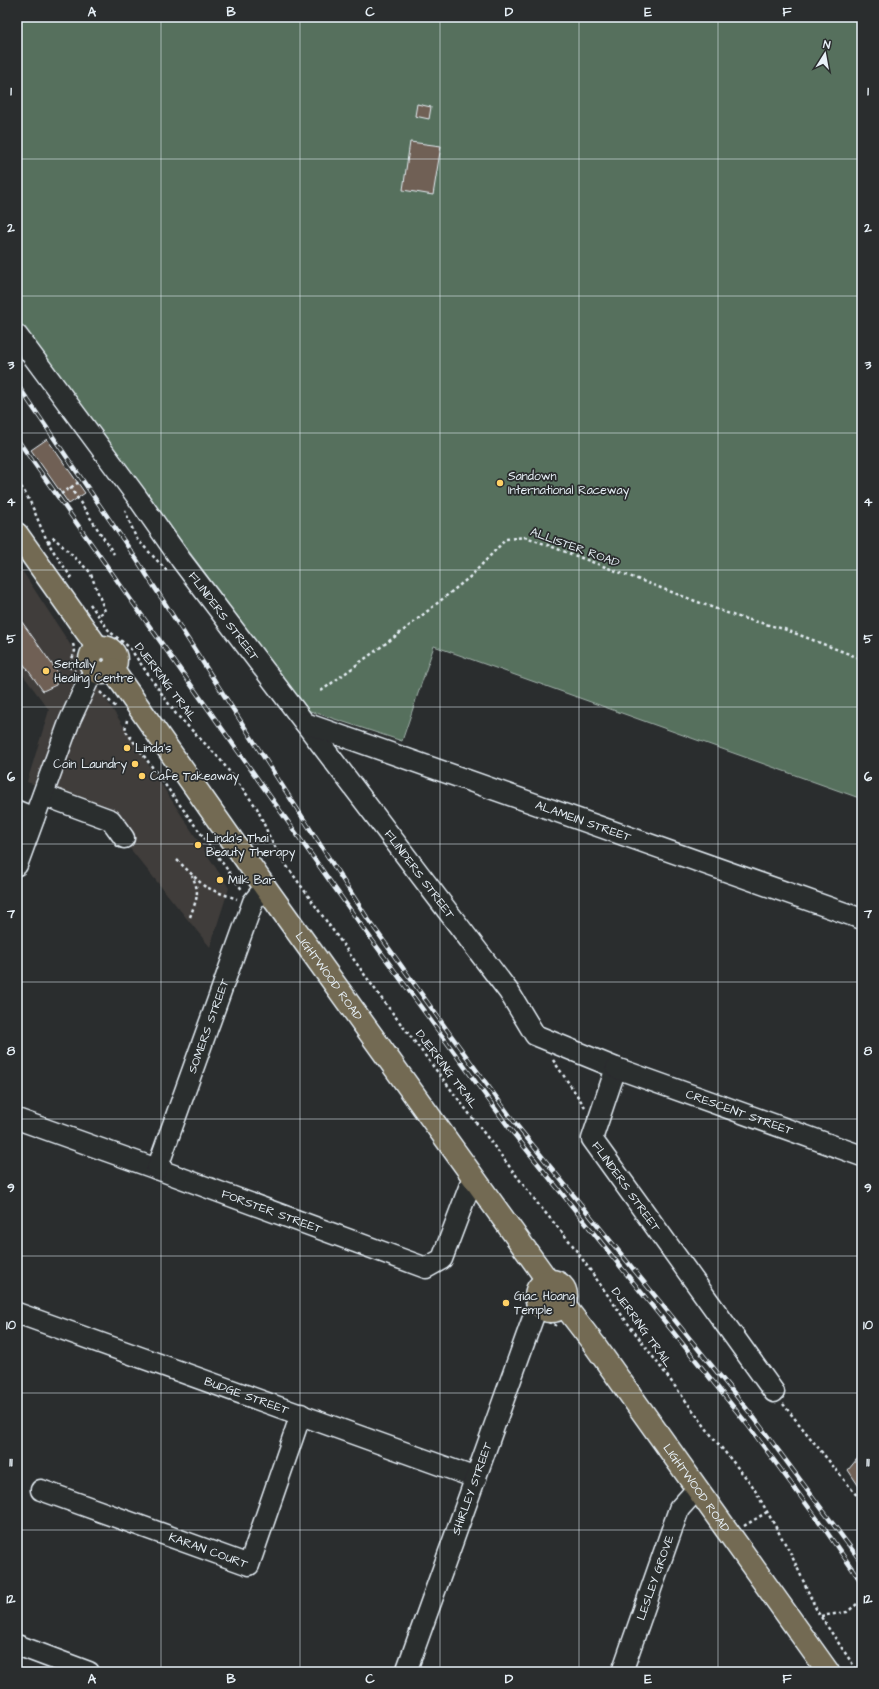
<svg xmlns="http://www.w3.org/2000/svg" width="879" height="1689" font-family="'Architects Daughter',sans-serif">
  <rect width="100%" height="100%" fill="#2a2d2e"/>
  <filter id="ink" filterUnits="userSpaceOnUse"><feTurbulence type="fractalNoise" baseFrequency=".025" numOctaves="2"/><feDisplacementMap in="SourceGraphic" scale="8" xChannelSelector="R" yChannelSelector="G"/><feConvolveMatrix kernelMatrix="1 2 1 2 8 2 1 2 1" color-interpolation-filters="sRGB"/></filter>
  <g filter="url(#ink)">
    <polygon fill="#3f3c3a" points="21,569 229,888 210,947 97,808 27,782 49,710 17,667 17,577"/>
    <polygon fill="#57705d" stroke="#a0b0aa" points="17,17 862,17 862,799 434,646 402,741 307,710 17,320"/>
    <g fill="#6f6055" stroke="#e8f1f8">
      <polygon points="417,104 431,107 429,119 415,116"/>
      <polygon points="410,142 441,146 433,195 403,190"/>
      <polygon points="47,439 85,493 69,504 31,450"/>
      <polygon points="17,615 59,674 56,685 43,691 17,655"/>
      <polygon points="862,1453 862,1491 848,1470"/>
    </g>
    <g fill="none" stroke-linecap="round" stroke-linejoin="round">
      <defs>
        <g id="minor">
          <path id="s1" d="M17,335L137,497L181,560L509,992L535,1035L616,1068L592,1139L774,1392"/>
          <path id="s2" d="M305,723L862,919"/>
          <polyline points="43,795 111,820 124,838"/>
          <polyline points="17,811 34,818"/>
          <polyline points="17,865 70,720 88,681 97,672"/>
          <path id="s3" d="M616,1068L862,1156"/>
          <path id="s4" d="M17,1119L157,1169L426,1268L442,1259L473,1177"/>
          <path id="s5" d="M157,1169L253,902L265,887"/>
          <path id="s6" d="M17,1313L476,1478"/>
          <path id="s7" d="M41,1490L249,1565L301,1414"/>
          <polyline points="17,1645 89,1672"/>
          <path id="s8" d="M406,1672L534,1315L539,1305"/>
          <path id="s9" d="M622,1672L679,1509L697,1489"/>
        </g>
        <g id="major">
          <polyline points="17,534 98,648"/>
          <circle cx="103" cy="660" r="13"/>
          <path id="s10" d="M112,669L265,887L548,1281"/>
          <circle cx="551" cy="1296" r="15"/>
          <path id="s11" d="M564,1305L594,1344L828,1672"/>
        </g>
      </defs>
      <use href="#minor" stroke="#e8f1f8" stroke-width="23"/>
      <use href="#major" stroke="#e8f1f8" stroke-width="25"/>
      <g stroke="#e8f1f8" stroke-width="2.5" stroke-dasharray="3 3" stroke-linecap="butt">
        <path d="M17,482C30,496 36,517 44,534C51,550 63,564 72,579"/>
        <polyline points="70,487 114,554"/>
        <polyline points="61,494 79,482"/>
        <polyline points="125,510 136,538 167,571 168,570"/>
        <polyline points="48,543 54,538 90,572 105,611 98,615"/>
        <polyline points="90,604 110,632 129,647 176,714 219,758 257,808 270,838 284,862 382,999 538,1204 571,1243 621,1314 715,1440 752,1485 791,1554 817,1611 858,1672"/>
        <polyline points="73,644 75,651 69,667 75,671"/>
        <polyline points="321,691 404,630 471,576 506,539 526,537 735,616 784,629 862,659"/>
        <polyline points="100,692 117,708"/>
        <polyline points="127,720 125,730 243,891"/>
        <polyline points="177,860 204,886 217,892 237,899"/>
        <path d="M190,917C196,900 201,893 192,876"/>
        <polyline points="553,1060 585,1107"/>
        <polyline points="548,1322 558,1326"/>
        <polyline points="783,1404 862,1502"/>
        <polyline points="744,1526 767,1512"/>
        <polyline points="821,1616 847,1612 862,1600"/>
      </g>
      <use href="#minor" stroke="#2a2d2e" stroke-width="20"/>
      <use href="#major" stroke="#736b52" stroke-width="22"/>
      <defs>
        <g id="rail">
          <polyline points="17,384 137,560 368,919 450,1034 518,1127 755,1419 862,1563"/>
          <polyline points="17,439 361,925 510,1129 747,1424 824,1528 862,1583"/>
        </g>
      </defs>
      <use href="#rail" stroke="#e8f1f8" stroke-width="4.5"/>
      <use href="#rail" stroke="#2a2d2e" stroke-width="3" stroke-dasharray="9" stroke-linecap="butt"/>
    </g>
  </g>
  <path fill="none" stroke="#e8f1f8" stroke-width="1" stroke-opacity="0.55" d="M161,17V1672M300,17V1672M440,17V1672M579,17V1672M718,17V1672M17,159H862M17,296H862M17,433H862M17,570H862M17,707H862M17,844H862M17,982H862M17,1119H862M17,1256H862M17,1393H862M17,1530H862"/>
  <g fill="#ffd166" stroke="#2a2d2e" stroke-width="1.5">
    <circle cx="500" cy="483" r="4"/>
    <circle cx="46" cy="671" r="4"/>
    <circle cx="127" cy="748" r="4"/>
    <circle cx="135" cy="764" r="4"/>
    <circle cx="142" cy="776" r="4"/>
    <circle cx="198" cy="845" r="4"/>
    <circle cx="220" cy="880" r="4"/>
    <circle cx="506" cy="1303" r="4"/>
  </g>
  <g text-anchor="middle" stroke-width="3.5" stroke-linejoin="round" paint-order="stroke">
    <g font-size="12" fill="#e8f1f8" stroke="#2a2d2e" text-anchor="start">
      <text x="508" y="480">Sandown<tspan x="508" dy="14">International Raceway</tspan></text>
      <text x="54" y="668">Sentally<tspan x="54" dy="14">Healing Centre</tspan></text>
      <text x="135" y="752">Linda's</text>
      <text x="127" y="768" text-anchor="end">Coin Laundry</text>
      <text x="150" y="780">Cafe Takeaway</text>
      <text x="206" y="842">Linda's Thai<tspan x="206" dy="14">Beauty Therapy</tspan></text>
      <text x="228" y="884">Milk Bar</text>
      <text x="514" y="1300">Giac Hoang<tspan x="514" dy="14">Temple</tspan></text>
    </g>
    <g font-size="12" fill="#e8f1f8" stroke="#2a2d2e">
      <text transform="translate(575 547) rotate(20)" y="4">ALLISTER ROAD</text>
      <text dy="4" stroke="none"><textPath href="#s1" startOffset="349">FLINDERS STREET</textPath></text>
      <text transform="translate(166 682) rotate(53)" y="4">DJERRING TRAIL</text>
      <text dy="4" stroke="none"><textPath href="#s2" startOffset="295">ALAMEIN STREET</textPath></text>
      <text dy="4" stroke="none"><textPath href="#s1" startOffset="673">FLINDERS STREET</textPath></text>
      <text dy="4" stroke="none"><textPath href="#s10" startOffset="376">LIGHTWOOD ROAD</textPath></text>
      <text dy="4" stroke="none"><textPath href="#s5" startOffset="152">SOMERS STREET</textPath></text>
      <text transform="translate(447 1069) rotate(53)" y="4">DJERRING TRAIL</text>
      <text dy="4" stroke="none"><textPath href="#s3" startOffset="131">CRESCENT STREET</textPath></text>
      <text dy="4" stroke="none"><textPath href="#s1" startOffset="1092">FLINDERS STREET</textPath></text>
      <text dy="4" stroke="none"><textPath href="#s4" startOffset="271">FORSTER STREET</textPath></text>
      <text transform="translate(642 1327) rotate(54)" y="4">DJERRING TRAIL</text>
      <text dy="4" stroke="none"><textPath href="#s6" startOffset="244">BUDGE STREET</textPath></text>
      <text dy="4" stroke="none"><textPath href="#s8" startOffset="195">SHIRLEY STREET</textPath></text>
      <text dy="4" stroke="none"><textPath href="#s11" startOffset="226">LIGHTWOOD ROAD</textPath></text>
      <text dy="4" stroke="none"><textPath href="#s7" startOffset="178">KARAN COURT</textPath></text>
      <text dy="4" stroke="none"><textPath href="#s9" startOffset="100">LESLEY GROVE</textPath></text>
    </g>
  </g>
  <rect width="879" height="1689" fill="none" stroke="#2a2d2e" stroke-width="44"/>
  <g transform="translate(825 54) rotate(11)" stroke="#2a2d2e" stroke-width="3" paint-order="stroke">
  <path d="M0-3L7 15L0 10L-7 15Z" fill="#e8f1f8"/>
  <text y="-6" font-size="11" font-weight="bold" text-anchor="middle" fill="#e8f1f8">N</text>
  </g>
  <rect x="22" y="22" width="835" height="1645" fill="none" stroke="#e8f1f8" stroke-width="1.5"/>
  <g font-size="13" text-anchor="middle" font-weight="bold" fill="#e8f1f8">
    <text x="92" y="16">A</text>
    <text x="231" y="16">B</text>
    <text x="370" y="16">C</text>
    <text x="509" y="16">D</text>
    <text x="648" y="16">E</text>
    <text x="787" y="16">F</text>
    <text x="11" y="95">1</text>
    <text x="868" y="95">1</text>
    <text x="11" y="232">2</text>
    <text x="868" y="232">2</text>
    <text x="11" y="369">3</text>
    <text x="868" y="369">3</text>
    <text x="11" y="506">4</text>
    <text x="868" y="506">4</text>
    <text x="11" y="643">5</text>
    <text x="868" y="643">5</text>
    <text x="11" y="781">6</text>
    <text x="868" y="781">6</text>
    <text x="11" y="918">7</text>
    <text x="868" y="918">7</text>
    <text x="11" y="1055">8</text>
    <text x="868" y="1055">8</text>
    <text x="11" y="1192">9</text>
    <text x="868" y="1192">9</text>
    <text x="11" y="1329">10</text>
    <text x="868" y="1329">10</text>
    <text x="11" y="1466">11</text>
    <text x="868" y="1466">11</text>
    <text x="11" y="1603">12</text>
    <text x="868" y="1603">12</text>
    <text x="92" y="1683">A</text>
    <text x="231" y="1683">B</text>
    <text x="370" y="1683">C</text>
    <text x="509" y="1683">D</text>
    <text x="648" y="1683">E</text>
    <text x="787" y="1683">F</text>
  </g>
</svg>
